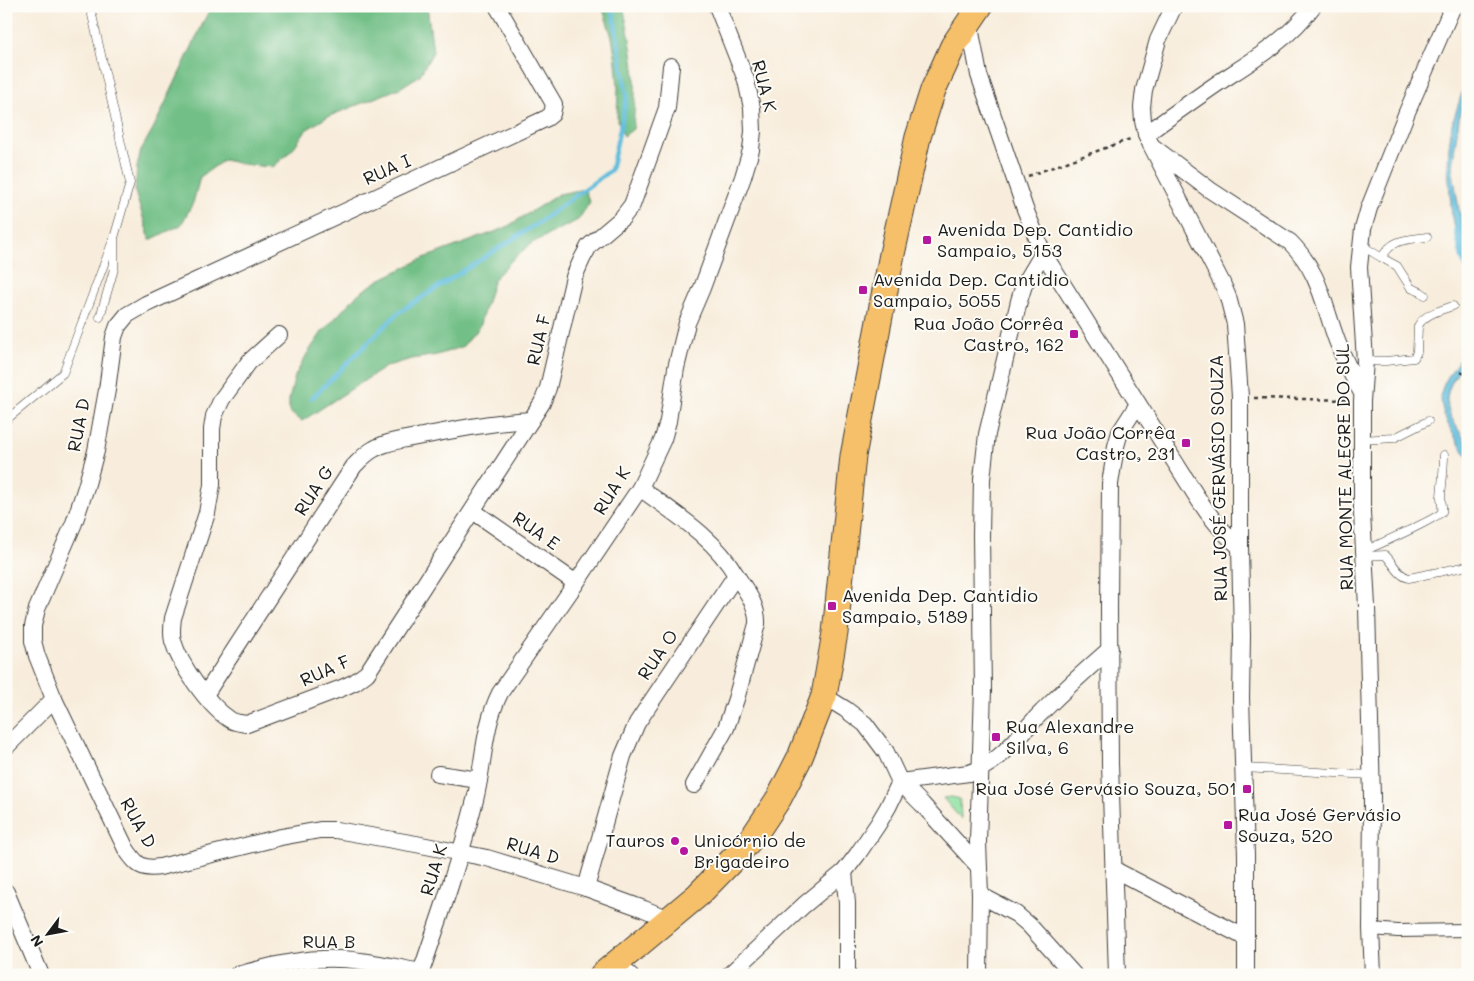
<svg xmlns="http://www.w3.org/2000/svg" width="1474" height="981" font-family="Mali,sans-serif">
  <rect width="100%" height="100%" fill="#fdfcf7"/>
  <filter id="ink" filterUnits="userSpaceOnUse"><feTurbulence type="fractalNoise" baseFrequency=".02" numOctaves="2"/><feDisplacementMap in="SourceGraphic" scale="10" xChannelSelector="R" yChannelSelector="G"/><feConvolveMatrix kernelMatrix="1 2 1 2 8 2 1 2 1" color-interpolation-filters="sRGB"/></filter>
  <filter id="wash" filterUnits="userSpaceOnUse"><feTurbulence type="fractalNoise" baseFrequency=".0096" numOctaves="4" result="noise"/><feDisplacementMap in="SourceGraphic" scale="20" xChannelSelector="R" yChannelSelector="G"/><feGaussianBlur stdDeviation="1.12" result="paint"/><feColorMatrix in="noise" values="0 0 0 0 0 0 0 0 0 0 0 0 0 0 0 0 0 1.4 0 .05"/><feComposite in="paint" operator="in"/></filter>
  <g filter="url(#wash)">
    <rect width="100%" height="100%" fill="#f8eddc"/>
    <polygon fill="#8ee1a1" stroke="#557e5e" points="952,797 960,799 961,819 943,798"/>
    <g fill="#72bf87" stroke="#476e52">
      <polygon points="211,6 427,6 433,52 420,75 400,88 327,117 306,130 292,150 273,167 248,165 224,160 200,177 193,203 181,225 150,240 135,192 137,167 141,150 154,127"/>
      <path d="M602,6H623C628,29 633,53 635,77C636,94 634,112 633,129L624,136L617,119L618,87L616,62L612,37Z"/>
      <polygon points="584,189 590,202 578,220 532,243 512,260 494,279 479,327 462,347 437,355 412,359 387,366 302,421 289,412 289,400 295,376 307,354 322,332 358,294 379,280 424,258 505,228 559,194"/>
    </g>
    <g fill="#5fbddd" stroke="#3e6c7c">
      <polygon points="1468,75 1468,92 1460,112 1452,166 1459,210 1468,242 1468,276 1465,269 1462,249 1452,218 1448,167 1449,147 1452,124"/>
      <path d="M1468,348C1468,365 1446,380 1447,402C1448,418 1461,431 1467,445C1468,449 1468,453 1468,457C1456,440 1437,412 1442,390C1444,379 1461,358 1468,348Z"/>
    </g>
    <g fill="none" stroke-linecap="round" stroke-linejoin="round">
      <g stroke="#5fbddd" stroke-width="4.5">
        <polyline points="1456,229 1462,258 1468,271"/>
        <polyline points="312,398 399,312 538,223 611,170 627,96 612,6"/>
      </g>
    </g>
  </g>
  <g filter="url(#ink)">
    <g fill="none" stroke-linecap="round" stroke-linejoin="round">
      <defs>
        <g id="service">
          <polyline points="90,6 130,183 114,238 114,269 100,317"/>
          <path d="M1361,245L1382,258C1391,238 1408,240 1427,237"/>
          <polyline points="1382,258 1397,266 1411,288 1421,292 1425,295"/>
          <path d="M1365,361H1386L1414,358L1417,352L1418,326C1424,314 1441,310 1453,306"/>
          <polyline points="6,420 63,373 112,243"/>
          <polyline points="1362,440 1394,438 1428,421"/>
          <path d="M1364,551C1373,547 1441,517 1442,512C1443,508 1441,501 1441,497C1442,483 1444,469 1444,455"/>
          <path d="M1364,556L1385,555C1393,562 1398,576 1409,578L1468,566"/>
          <polyline points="1244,768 1371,775"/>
        </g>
        <polyline id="pedestrian" points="1371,929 1398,931 1468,930"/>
        <g id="minor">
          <path d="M497,6L554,104L552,114L547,118L146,304L127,315L118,326L114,337L107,390L96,451L86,487L74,523L37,609L33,626V641L37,656L54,699L126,849C136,864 141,870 160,867L281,837L320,830H336L416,844L487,858L586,888L644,909L668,919"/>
          <polyline points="1174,6 1158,40 1144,90 1142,107 1143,121 1146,134 1151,145 1222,283 1228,297 1235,324 1240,397 1240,547 1242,636 1241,698 1246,855 1246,975"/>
          <path d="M969,22L979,75L1025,209L1043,253L1197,497C1209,516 1222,532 1240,547"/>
          <path d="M1146,134C1171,116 1196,98 1221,81C1255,59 1289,39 1313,6"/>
          <path d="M1153,147L1210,190L1290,242C1320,272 1323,303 1337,341C1344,359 1352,376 1362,393"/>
          <path d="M279,335L249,362L222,399L214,416L212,429V485L207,513L173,618C172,626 171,633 173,641C180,665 208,705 229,719C234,723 241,723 247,724L342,688L355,682L367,673L542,403L548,388L574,277L582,259L589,246L622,218L632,205L667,108L671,66"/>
          <polyline points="473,511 576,583"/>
          <path d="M205,695L354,466C360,460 366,453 374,449C387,441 406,439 422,436C458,429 494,422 531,420"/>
          <polyline points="824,696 845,709 865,724 886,752 900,782 922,804 978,866"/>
          <polyline points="6,747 54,699"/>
          <polyline points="438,774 479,780"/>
          <path d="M900,782L969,773C1001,764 1019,734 1042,712C1064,690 1087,669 1110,649"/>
          <path d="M694,785L726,728L736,699L757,624C758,605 746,591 736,575"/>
          <polyline points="1113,869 1246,938"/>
          <polyline points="844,872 847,903 847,975"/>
          <path d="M586,888L623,756L637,723L736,575C714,537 675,514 640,488"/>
          <polyline points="6,892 41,975"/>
          <polyline points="980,895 1016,914 1029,925 1074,975"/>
          <polyline points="615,965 630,975"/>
          <path d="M237,975C264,968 293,960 321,959C354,957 389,966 421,972"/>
          <path d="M420,975C440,917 460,859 475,800C484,764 483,727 500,693L576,583L640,488L663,439L668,421L676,368L687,323L702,288L743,177L751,150L753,131L752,108L746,80L717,6"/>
          <polyline points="729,975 804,905 844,872 857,855 878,824 888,807 900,782"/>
          <polyline points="979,975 980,895 978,842 983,690 981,535 982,479 987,434 1019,301 1024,285 1043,253"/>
          <polyline points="1117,975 1110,764 1109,609 1110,484 1116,446 1120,432 1138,404"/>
          <polyline points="1373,975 1371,929 1372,797 1367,607 1362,513 1362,401 1365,361 1359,267 1363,229 1369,208 1407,112 1453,6"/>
        </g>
        <polyline id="primary" points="602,975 698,895 735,857 755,834 779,798 800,757 824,696 835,633 853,456 892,254 918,137 933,90 945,64 953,46 980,6"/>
      </defs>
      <use href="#service" stroke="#3d3b39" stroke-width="9"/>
      <use href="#pedestrian" stroke="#3d3b39" stroke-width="14"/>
      <use href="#minor" stroke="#3d3b39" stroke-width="18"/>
      <use href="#primary" stroke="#3d3b39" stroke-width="27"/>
      <g stroke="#3d3b39" stroke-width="2.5" stroke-dasharray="4 4" stroke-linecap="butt">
        <polyline points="1028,176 1133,138"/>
        <polyline points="1461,372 1468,375"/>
        <polyline points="1254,398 1349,400"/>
      </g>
      <use href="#service" stroke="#fff" stroke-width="8"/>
      <use href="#pedestrian" stroke="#fff" stroke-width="12"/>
      <use href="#minor" stroke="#fff" stroke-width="16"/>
      <use href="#primary" stroke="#f6c06b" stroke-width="25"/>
    </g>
  </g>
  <g fill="#b5179e" stroke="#fdfcf7" stroke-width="2">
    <rect x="922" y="235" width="10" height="10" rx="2.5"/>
    <rect x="858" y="285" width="10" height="10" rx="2.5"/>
    <rect x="1069" y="329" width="10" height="10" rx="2.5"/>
    <rect x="1181" y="438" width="10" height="10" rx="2.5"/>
    <rect x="827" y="601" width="10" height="10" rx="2.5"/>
    <rect x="991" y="732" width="10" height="10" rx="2.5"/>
    <rect x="1242" y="784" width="10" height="10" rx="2.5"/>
    <rect x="1223" y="820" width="10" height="10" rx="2.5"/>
    <circle cx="675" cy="841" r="5"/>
    <circle cx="684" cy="851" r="5"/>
  </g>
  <g text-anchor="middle" stroke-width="4" stroke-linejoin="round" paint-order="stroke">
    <g font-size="18" fill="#1c1c1c" stroke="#fdfcf7">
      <text transform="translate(764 86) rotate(76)" y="6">RUA K</text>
      <text transform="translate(387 170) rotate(-24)" y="6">RUA I</text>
      <text transform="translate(539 340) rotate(-77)" y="6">RUA F</text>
      <text transform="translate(79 425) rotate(-79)" y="6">RUA D</text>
      <text transform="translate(1345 467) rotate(-91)" y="6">RUA MONTE ALEGRE DO SUL</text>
      <text transform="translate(1219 478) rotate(-91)" y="6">RUA JOSÉ GERVÁSIO SOUZA</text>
      <text transform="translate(314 491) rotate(-57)" y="6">RUA G</text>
      <text transform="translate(612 491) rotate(-58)" y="6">RUA K</text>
      <text transform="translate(536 531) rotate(35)" y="6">RUA E</text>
      <text transform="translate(658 655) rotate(-56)" y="6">RUA O</text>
      <text transform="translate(325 671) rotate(-24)" y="6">RUA F</text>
      <text transform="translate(138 823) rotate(61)" y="6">RUA D</text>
      <text transform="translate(533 851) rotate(17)" y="6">RUA D</text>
      <text transform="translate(434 870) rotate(-73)" y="6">RUA K</text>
      <text x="329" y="948">RUA B</text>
    </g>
    <g font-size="18" fill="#1c1c1c" stroke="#fdfcf7" text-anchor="start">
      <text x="937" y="236">Avenida Dep. Cantidio<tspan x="937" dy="21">Sampaio, 5153</tspan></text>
      <text x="873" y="286">Avenida Dep. Cantidio<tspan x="873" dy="21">Sampaio, 5055</tspan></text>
      <text x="1064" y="330" text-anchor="end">Rua João Corrêa<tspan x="1064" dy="21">Castro, 162</tspan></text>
      <text x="1176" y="439" text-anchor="end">Rua João Corrêa<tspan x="1176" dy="21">Castro, 231</tspan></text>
      <text x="842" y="602">Avenida Dep. Cantidio<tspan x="842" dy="21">Sampaio, 5189</tspan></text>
      <text x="1006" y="733">Rua Alexandre<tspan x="1006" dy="21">Silva, 6</tspan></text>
      <text x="1237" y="795" text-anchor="end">Rua José Gervásio Souza, 501</text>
      <text x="1238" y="821">Rua José Gervásio<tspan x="1238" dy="21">Souza, 520</tspan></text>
      <text x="665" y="847" text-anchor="end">Tauros</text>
      <text x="694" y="847">Unicórnio de<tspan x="694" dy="21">Brigadeiro</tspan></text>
    </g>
  </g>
  <rect width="1474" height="981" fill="none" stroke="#fdfcf7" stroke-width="25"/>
  <g transform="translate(48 934) rotate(238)" stroke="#fdfcf7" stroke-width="4" paint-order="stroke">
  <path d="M0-4L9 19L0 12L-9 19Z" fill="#1c1c1c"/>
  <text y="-8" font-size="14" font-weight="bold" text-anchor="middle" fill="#1c1c1c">N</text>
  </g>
</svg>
